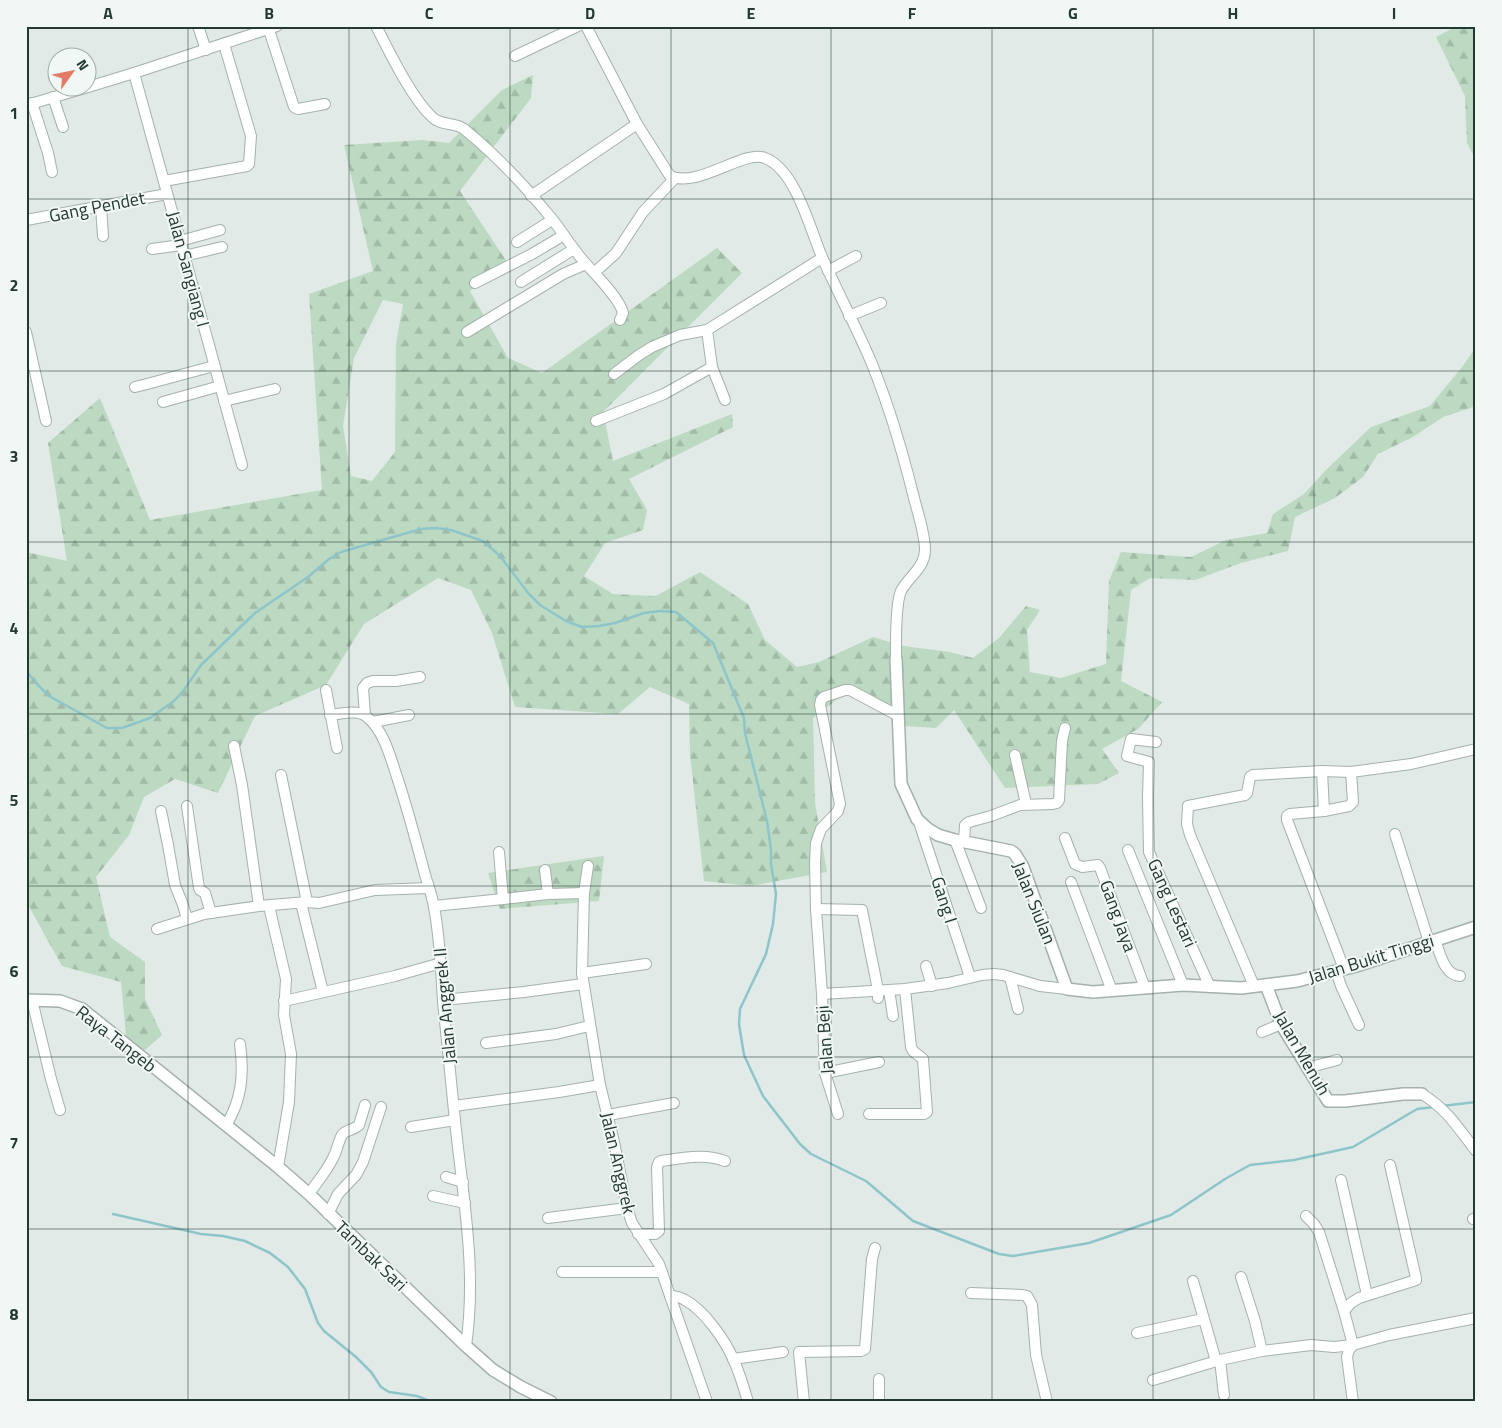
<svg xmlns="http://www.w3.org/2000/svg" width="1502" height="1428" font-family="'Titillium Web',sans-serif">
  <defs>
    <pattern id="forest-firs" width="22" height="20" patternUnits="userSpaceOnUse" patternTransform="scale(1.25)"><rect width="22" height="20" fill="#bcd9c2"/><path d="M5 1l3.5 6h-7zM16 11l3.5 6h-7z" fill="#a1bba7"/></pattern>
  </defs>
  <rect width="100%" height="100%" fill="#e1eae6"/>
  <g fill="url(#forest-firs)" fill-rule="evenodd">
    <polygon points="1457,26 1476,26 1476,160 1467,143 1465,96 1436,37"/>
    <path d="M533,75L531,98L460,191L509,265L470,291L508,358L542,373L717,248L742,273L603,412L613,461L732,414L733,427L629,479L647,510L643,530L605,543L584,576L613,594L656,596L700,572L748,604L765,640L797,667L819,662L873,637L903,646L950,652L973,658L999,638L1026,606L1040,610L1027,630L1030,672L1061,678L1106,664L1109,581L1121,552L1191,557L1226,540L1267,533L1273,514L1304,494L1327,469L1371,427L1430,406L1462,367L1476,347V406L1443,417L1413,437L1378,454L1363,477L1335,498L1295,517L1288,551L1241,563L1195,580L1150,578L1131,590L1121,681L1162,702L1138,729L1102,749L1119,773L1098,784L1005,788L954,710L936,728L905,726L849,690L813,718L815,803L827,872L750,886L704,881L690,754L689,704L650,687L618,714L515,707L492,633L471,590L438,578L364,624L326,685L255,716L218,793L175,779L144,797L129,835L96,877L110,937L145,962V999L162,1035L145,1050L127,1046L121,982L62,966L26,901V552L67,561L48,443L100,398L150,520L322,490L309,294L373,271L344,145L423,140L449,143L502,90ZM383,300L403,304L396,344L395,452L372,481L351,476L343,426L354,358Z"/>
    <polygon points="604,856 599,901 500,909 488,873"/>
  </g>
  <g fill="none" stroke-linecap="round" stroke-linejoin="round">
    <g stroke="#8ec5ca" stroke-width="2.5">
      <polyline points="26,671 38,685 49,696 107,728 122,728 150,718 174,701 184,690 201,665 255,613 308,577 329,559 341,552 421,529 436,528 451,530 483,541 500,556 529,594 540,605 566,621 582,627 599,626 615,623 644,613 660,611 676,612 713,643 744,718 745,733 767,821 771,850 771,864 776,894 773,924 766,954 740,1009 739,1024 744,1055 763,1096 800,1144 811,1154 866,1181 913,1221 999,1254 1013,1256 1089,1243 1171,1215 1225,1179 1250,1165 1294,1160 1353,1147 1417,1109 1434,1107"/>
      <polyline points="1442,1106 1476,1102"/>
      <polyline points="113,1214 201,1234 223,1236 245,1241 270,1253 288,1267 305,1289 318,1323 324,1331 356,1357 371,1372 381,1387 389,1392 417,1396 432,1402"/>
    </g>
    <defs>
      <g id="minor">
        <polyline points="198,26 206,50"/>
        <path d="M376,26C390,53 411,97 432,117C441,126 455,122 464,129C496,155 526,187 552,219C564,234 574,251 587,265C597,276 620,299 623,313L620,320"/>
        <path d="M586,26L637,124L670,176C698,189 744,149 765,158C796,170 810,229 822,257C838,293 857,328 872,364C889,406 902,450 913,494C917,511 925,533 925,550C925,568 908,577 901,591C895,605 896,644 896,659"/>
        <polyline points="269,30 294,107 298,109 325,104"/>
        <polyline points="515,56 578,26"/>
        <polyline points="134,73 242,465"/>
        <polyline points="88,87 134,73 277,26"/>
        <polyline points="53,97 63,127"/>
        <polyline points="32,103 48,153 52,172"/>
        <polyline points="27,105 85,88"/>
        <polyline points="164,181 247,166 249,164 251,136 224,44"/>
        <polyline points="531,196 637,124"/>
        <polyline points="101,206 103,236"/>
        <polyline points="26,220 167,194"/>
        <polyline points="180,241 220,230"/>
        <polyline points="517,242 552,220"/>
        <polyline points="152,249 181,245"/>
        <polyline points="184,256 222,247"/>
        <polyline points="828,271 856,256"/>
        <polyline points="595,272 616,253 643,212 675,178"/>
        <polyline points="521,282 574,249"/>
        <polyline points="475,283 532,254 564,235"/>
        <polyline points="849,316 881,303"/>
        <polyline points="707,330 712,367 725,400"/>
        <polyline points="26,332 46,421"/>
        <polyline points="467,332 563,274 586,264"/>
        <polyline points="614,374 639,355 652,347 680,335 707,330 822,258"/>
        <polyline points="135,387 147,384 214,366"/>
        <polyline points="224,401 275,389"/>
        <polyline points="163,402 220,386"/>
        <polyline points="596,421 664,394 712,367"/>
        <polyline points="326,690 337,748"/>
        <path d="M330,715C341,714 358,709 367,717C384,731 390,756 397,777C407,807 415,837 423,867C426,880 432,894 434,907C440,938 441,970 443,1001C447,1041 451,1081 455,1121C463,1197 477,1270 466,1346"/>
        <polyline points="365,715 363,688 367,683 373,681 396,681 420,677"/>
        <polyline points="897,715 850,690 845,690 824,697 821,700 820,705 840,804 838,811 821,829 816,843 815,863 816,909 822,994 905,989 948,983 982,975 994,974 1003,975 1040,986 1067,989"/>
        <polyline points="373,722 409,715"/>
        <polyline points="1156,742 1131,739 1127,756 1149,762 1148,798 1149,852 1210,987"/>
        <polyline points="234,746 242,785 259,906"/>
        <polyline points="1015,755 1026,804"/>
        <polyline points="1322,771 1324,811"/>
        <polyline points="281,775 307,902"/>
        <polyline points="187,806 199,888 200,890 205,893 211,913"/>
        <polyline points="161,811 168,845 175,885 183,905 187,919"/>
        <polyline points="919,822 970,977"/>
        <polyline points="1395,834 1429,942"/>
        <polyline points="1065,838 1075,864 1082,867 1098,865 1100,868 1145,988"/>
        <polyline points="955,840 981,908"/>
        <polyline points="964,842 965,825 969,822 991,816 1020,805 1053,804 1057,803 1059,800 1062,741 1065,728"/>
        <polyline points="1128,850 1183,985"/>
        <polyline points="499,852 503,899"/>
        <polyline points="588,866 584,893 582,973 600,1085 614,1142 627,1208 632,1223 659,1264 707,1402"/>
        <polyline points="545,870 548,894"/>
        <polyline points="1071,882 1112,991"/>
        <polyline points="301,903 323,992"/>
        <polyline points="269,906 286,979 284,1015 291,1054 289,1102 278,1167"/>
        <polyline points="434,906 503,899 548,894 584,893"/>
        <polyline points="816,909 862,910 878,990 878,998"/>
        <polyline points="157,929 204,914 259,906 307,902 319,903 375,890 428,888"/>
        <path d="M1435,940C1440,953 1444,975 1460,976"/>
        <polyline points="926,966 932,986"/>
        <polyline points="1344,969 1287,820 1287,816 1290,814 1324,811 1349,806 1353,802 1351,772 1411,764 1476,749"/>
        <polyline points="1336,971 1341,986 1359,1025"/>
        <polyline points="582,973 646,964"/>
        <polyline points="1010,977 1018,1009"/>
        <polyline points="1254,986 1190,835 1187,824 1188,806 1245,795 1247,793 1250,777 1253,775 1322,771 1351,772"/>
        <polyline points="889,990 893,1016"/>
        <polyline points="822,994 825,1073 838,1114"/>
        <polyline points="32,1000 51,1079 60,1110"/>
        <polyline points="443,1000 524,992 583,984"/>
        <polyline points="284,1001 395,976 441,963"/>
        <polyline points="1262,1032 1281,1024"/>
        <polyline points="486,1043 556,1034 589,1026"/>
        <polyline points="1307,1068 1337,1060"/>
        <polyline points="825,1073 879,1062"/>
        <path d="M1422,1094C1448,1110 1458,1128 1476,1151"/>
        <polyline points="454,1106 559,1092 600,1085"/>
        <polyline points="869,1114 924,1114 927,1112 923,1059 913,1051 911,1047 905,989"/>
        <polyline points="608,1115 674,1103"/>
        <path d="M226,1125C242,1100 244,1074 240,1044"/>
        <polyline points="411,1127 455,1120"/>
        <polyline points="1390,1165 1416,1278 1416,1280 1413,1281 1359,1298 1351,1303 1344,1311 1353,1345 1389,1335 1476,1318"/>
        <polyline points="446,1177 463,1182"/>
        <polyline points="1341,1180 1367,1295"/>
        <path d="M309,1194C317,1182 327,1171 333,1158C337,1151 338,1142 342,1135C345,1130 354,1130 359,1125L365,1105"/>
        <polyline points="433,1196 465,1203"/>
        <polyline points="328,1214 338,1194 356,1175 363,1162 381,1107"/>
        <polyline points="1306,1216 1314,1224 1319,1232 1344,1311"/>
        <polyline points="548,1218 627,1208"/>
        <polyline points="1473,1219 1476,1218"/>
        <path d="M638,1234H655L659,1231L657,1167L659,1162L661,1161C683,1158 705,1153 725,1161"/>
        <polyline points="562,1272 662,1272"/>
        <polyline points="1241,1277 1255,1321 1262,1351"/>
        <polyline points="1193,1281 1216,1361"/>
        <polyline points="971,1293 1023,1295 1027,1296 1032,1305 1036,1355 1047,1402"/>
        <path d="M670,1296C676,1296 680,1297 685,1300C704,1310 726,1341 734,1361C740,1374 744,1388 748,1402"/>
        <polyline points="1137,1333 1203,1319"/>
        <polyline points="733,1359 783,1352"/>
        <polyline points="1220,1360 1224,1395"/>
        <polyline points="879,1379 879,1402"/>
        <polyline points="1153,1380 1220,1360 1262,1351 1311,1345 1334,1347 1353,1345 1349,1350 1347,1357 1353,1402"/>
        <polyline points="804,1402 799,1352 861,1351 865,1349 872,1259 875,1248"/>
      </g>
      <g id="tertiary">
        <polyline points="896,659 901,784 917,819 928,829 938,835 955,840 1011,851 1015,854 1023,867 1067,989 1093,992 1183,985 1241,988 1297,981 1356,966 1476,927"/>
        <polyline points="1266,985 1281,1024 1328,1101 1345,1101 1403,1094 1422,1094"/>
        <polyline points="26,1000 60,1001 82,1009 278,1167 309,1194 466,1346 493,1370 521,1387 551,1402"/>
      </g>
    </defs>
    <use href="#minor" stroke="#a4b1ac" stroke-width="12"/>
    <use href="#tertiary" stroke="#a4b1ac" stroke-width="14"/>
    <use href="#minor" stroke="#fff" stroke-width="10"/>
    <use href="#tertiary" stroke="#fff" stroke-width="11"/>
  </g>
  <path fill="none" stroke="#233932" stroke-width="1" stroke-opacity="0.55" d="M188,26V1402M349,26V1402M510,26V1402M671,26V1402M831,26V1402M992,26V1402M1153,26V1402M1314,26V1402M26,199H1476M26,371H1476M26,542H1476M26,714H1476M26,886H1476M26,1057H1476M26,1229H1476"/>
  <g text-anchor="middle" stroke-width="4" stroke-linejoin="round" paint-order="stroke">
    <g font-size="18" fill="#233932" stroke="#f1f7f4">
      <text transform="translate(97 207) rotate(-11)" y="6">Gang Pendet</text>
      <text transform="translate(188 269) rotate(75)" y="6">Jalan Sangiang I</text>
      <text transform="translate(944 900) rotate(72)" y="6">Gang I</text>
      <text transform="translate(1034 903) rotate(68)" y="6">Jalan Siulan</text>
      <text transform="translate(1172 903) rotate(66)" y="6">Gang Lestari</text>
      <text transform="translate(1118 916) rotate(70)" y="6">Gang Jaya</text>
      <text transform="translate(1371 959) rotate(-17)" y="6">Jalan Bukit Tinggi</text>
      <text transform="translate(445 1006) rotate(-95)" y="6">Jalan Anggrek II</text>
      <text transform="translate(116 1039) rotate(38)" y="6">Raya Tangeb</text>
      <text transform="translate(825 1040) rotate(-94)" y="6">Jalan Beji</text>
      <text transform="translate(1302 1053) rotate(60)" y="6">Jalan Menuh</text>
      <text transform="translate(618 1163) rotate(77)" y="6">Jalan Anggrek</text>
      <text transform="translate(371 1256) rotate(44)" y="6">Tambak Sari</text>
    </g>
  </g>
  <rect width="1502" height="1428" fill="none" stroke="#f1f7f4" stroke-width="55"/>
  <g transform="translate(72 72) rotate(57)"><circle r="24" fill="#f1f7f4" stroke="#9faba6"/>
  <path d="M0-4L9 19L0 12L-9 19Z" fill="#e47b65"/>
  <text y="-8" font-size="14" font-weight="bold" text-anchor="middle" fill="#233932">N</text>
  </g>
  <rect x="28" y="28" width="1446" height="1372" fill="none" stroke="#233932" stroke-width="2"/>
  <g font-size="16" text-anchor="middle" font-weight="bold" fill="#233932">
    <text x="108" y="19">A</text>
    <text x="269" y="19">B</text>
    <text x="429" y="19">C</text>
    <text x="590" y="19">D</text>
    <text x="751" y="19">E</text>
    <text x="912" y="19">F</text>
    <text x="1073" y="19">G</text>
    <text x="1233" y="19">H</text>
    <text x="1394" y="19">I</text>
    <text x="14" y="119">1</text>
    <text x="14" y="291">2</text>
    <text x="14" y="462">3</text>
    <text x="14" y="634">4</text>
    <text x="14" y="806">5</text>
    <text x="14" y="977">6</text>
    <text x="14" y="1149">7</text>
    <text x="14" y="1320">8</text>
  </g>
</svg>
